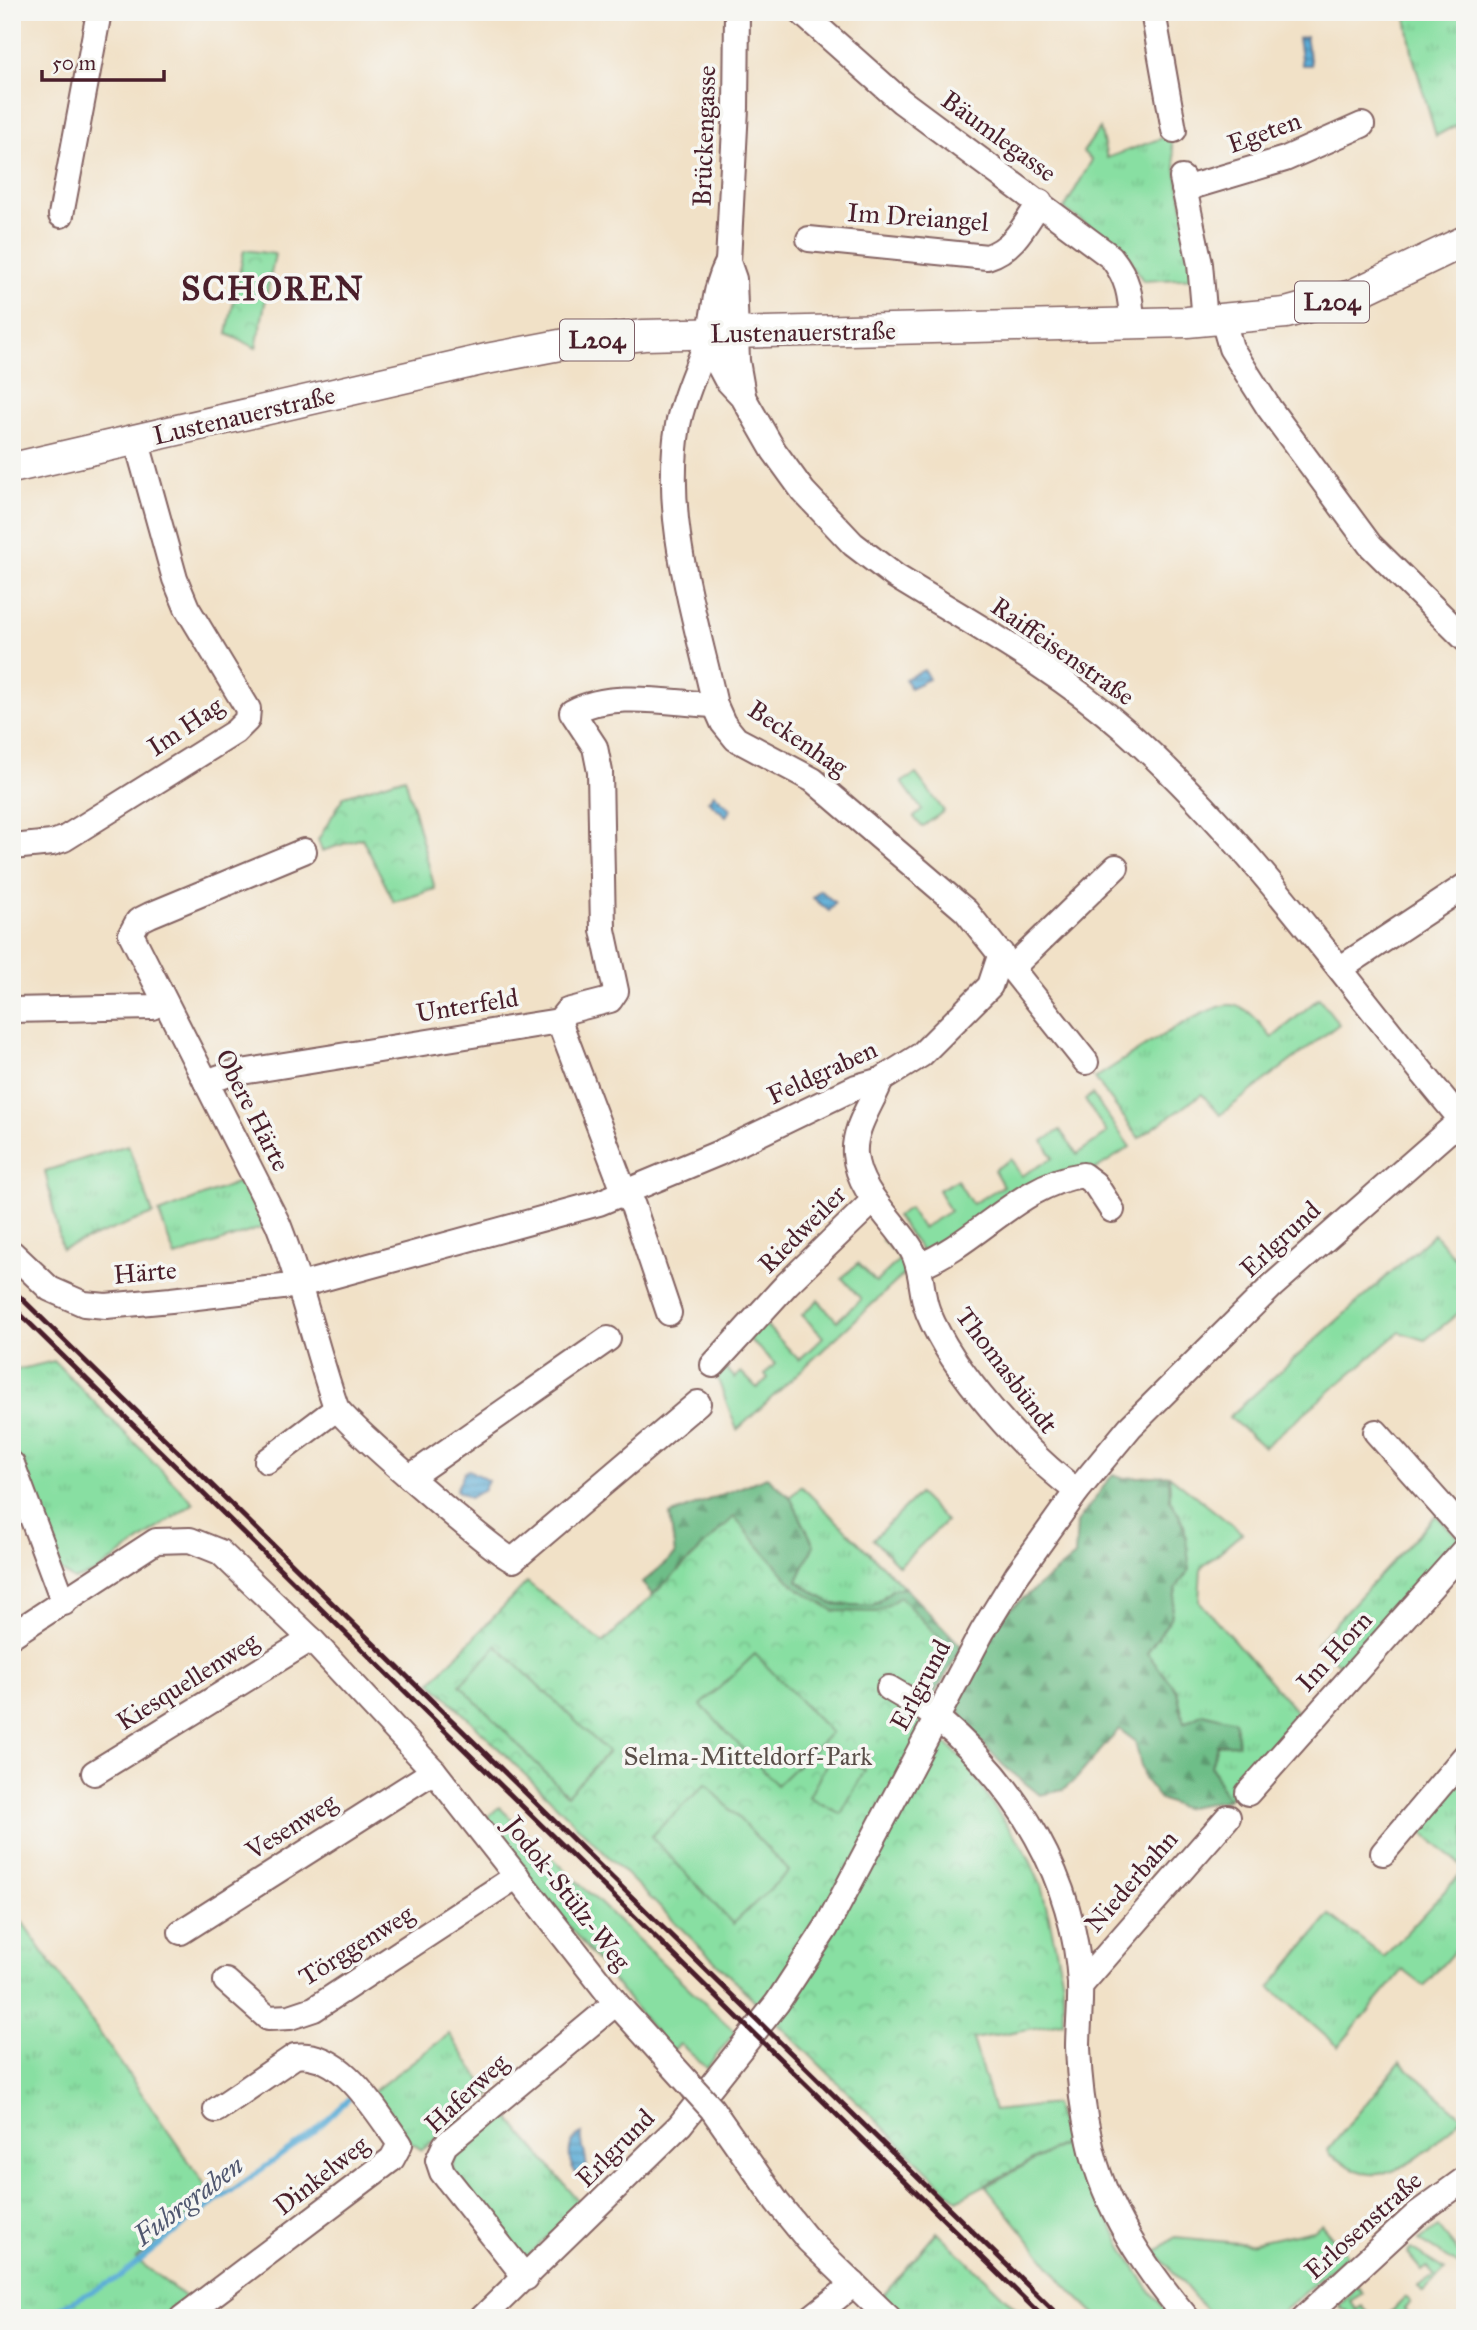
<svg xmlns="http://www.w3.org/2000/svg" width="1477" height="2330" font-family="'IM FELL Great Primer',serif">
  <defs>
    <pattern id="grass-tufts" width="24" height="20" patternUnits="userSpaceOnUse" patternTransform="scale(1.75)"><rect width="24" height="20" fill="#88dfa2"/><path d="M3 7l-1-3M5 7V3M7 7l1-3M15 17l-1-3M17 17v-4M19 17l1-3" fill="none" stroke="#77bf8c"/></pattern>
    <pattern id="forest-firs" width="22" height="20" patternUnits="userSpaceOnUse" patternTransform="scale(1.75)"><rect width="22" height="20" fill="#6ebe88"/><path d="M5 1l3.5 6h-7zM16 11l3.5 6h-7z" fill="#5c9a6f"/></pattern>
    <pattern id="park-crowns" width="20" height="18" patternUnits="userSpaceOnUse" patternTransform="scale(1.75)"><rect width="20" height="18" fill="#88dfa2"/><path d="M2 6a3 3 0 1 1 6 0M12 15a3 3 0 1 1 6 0" fill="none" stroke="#77bf8c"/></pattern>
    <pattern id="water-rules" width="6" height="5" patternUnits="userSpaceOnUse" patternTransform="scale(1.75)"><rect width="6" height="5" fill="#5cadd7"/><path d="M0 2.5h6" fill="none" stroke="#4e8caf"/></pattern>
  </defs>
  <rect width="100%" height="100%" fill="#f6f6f2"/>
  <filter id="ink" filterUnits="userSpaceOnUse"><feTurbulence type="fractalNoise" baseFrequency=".0143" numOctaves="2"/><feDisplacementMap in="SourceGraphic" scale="14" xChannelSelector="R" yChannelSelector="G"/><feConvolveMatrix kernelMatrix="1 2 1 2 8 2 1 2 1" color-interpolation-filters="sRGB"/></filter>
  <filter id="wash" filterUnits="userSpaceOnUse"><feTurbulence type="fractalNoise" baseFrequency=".00686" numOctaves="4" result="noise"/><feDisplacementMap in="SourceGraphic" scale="28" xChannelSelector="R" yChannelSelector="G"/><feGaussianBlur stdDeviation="1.57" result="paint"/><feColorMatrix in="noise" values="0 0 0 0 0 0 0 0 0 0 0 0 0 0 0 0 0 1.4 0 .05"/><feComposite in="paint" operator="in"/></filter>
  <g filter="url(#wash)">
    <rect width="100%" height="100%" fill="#f1e1c7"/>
    <g fill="url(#grass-tufts)" stroke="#697f66" stroke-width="2">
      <polygon points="1405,12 1465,12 1465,146 1456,125 1436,136 1413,57"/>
      <polygon points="1100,128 1107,158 1170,135 1196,278 1143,281 1124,248 1120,251 1094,229 1064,209 1092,160 1083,152"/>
      <path d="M1319,998L1339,1024L1220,1115L1202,1094L1139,1138L1095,1078C1120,1063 1207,1002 1232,1005C1251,1007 1260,1025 1272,1038Z"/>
      <polygon points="128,1145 153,1214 62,1249 45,1171"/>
      <polygon points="244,1180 270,1225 175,1257 159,1213"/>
      <polygon points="1434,1234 1465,1270 1465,1308 1425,1340 1400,1332 1264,1447 1229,1417"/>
      <polygon points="54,1361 194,1503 93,1574 74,1580 60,1570 12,1444 12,1371"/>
      <polygon points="1169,1475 1242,1533 1201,1568 1199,1601 1300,1715 1227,1800 1211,1766 1217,1745 1184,1724 1177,1691 1146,1653 1171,1618 1176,1588 1189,1569 1184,1525 1170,1499"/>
      <polygon points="801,1486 905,1588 893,1589 873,1606 832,1604 796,1580 814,1545 790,1497"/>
      <polygon points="1436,1515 1462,1541 1346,1670 1316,1644"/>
      <polygon points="1465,1765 1465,1859 1460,1865 1413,1824"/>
      <polygon points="1463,1871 1465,1939 1424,1986 1403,1970 1338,2047 1270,1987 1330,1915 1384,1957"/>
      <polygon points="12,1907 213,2196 136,2259 189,2300 164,2318 12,2318"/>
      <polygon points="449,2034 491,2095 422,2150 401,2136 370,2094"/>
      <path d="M1400,2062L1462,2117C1441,2139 1400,2182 1365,2173C1353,2170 1341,2161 1330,2155L1328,2150Z"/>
      <polygon points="502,2110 582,2205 525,2258 452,2169 457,2145"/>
      <polygon points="937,2232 1026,2318 902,2318 881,2298"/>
    </g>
    <g fill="url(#forest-firs)" stroke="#5c6e5a" stroke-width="2">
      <polygon points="1113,1474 1124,1478 1169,1475 1170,1499 1184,1525 1190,1569 1176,1588 1171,1618 1147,1653 1177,1691 1184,1723 1203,1713 1235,1721 1238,1744 1217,1745 1211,1766 1227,1800 1182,1808 1160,1799 1144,1779 1135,1741 1119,1729 1076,1779 1063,1790 1040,1795 1004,1766 965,1725 955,1698 1003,1615 1075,1556 1077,1523"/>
      <polygon points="767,1477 790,1497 814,1545 797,1581 832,1604 873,1606 893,1589 905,1588 962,1647 931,1700 679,1576 652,1594 642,1583 675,1555 670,1515"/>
    </g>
    <g fill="url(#park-crowns)" stroke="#697f66" stroke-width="2">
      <polygon points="244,250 275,254 256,348 227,334"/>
      <polygon points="405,777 435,889 394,902 362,838 322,851 318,840 344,796"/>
      <polygon points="919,1494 946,1521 899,1566 873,1539"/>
      <polygon points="734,1517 793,1585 834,1611 877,1612 900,1597 951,1650 914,1717 965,1760 990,1801 1025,1850 1041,1885 1049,1917 1063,1982 1063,2023 973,2039 994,2111 1054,2104 1066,2142 957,2200 431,1682 527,1582 603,1643"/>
    </g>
    <g fill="#88dfa2" stroke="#697f66" stroke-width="2">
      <polygon points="916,774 944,811 922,827 914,817 922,810 902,782"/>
      <polygon points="1092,1094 1130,1147 1091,1172 925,1256 896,1216 909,1208 922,1228 950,1211 938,1190 957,1180 972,1204 1003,1186 994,1170 1011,1159 1021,1176 1053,1158 1043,1141 1060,1130 1077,1154 1107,1133 1085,1100"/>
      <polygon points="891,1232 912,1267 737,1430 714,1369 720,1362 735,1378 741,1372 757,1388 768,1378 765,1374 775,1364 747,1337 765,1324 799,1360 823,1337 802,1315 818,1300 837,1321 861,1299 842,1278 858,1263 876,1282 900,1259 882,1240"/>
      <polygon points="497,1646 608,1752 567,1795 460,1685"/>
      <polygon points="755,1654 831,1733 777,1785 701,1705"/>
      <polygon points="832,1753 865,1770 841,1814 809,1797"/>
      <polygon points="706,1784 789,1871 733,1924 651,1836"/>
      <polygon points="499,1807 735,2032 707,2068 680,2044 671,2052 483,1821"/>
      <path d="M1075,2138C1103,2205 1122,2264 1173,2318H1099L1066,2286L986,2186Z"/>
      <polygon points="1321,2224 1347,2255 1275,2318 1213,2318 1156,2252 1175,2237 1249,2244 1313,2230"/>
      <polygon points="1438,2227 1458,2252 1465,2253 1465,2269 1419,2240"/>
      <polygon points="1411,2249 1445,2270 1423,2292 1418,2286 1435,2276 1427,2267 1422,2271 1407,2253"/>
      <polygon points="1357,2286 1363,2293 1350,2301 1357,2310 1362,2306 1373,2318 1357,2318 1339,2306"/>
      <polygon points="1406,2297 1411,2302 1405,2309 1413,2318 1385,2318"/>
    </g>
    <g fill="url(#water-rules)" stroke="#536681" stroke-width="2">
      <polygon points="1306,36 1311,65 1302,65 1298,38"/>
      <polygon points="924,670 929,679 910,688 905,679"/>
      <polygon points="714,794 731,809 726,816 708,801"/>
      <polygon points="820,890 835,903 829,911 813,898"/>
      <polygon points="469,1470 488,1481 484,1489 469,1498 456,1490 464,1473"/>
      <path d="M582,2134C580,2146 589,2158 586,2171L579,2176C566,2164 566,2141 582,2134Z"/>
    </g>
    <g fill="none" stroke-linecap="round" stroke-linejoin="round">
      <polyline stroke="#5cadd7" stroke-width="5" points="40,2318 120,2277 185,2224 314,2132 349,2099"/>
    </g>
  </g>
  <g filter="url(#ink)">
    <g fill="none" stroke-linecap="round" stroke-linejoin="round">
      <defs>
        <g id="minor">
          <polyline points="737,12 736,108 728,262 734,279 737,361 743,395"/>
          <path d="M801,12L901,101L1111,257C1128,278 1131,295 1132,323"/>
          <polyline points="1153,12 1174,130"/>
          <polyline points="1182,178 1200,264 1205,321"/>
          <polyline points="1184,189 1285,159 1362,125"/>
          <polyline points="61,215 99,12"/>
          <path d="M809,239L987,257C1014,249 1025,224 1040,202"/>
          <path d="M728,262C714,288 716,307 709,334C700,364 684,393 678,425C662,520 695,614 715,705L723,723L736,739L813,780L966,911L1086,1062"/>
          <polyline points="1223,320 1231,348 1269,408 1370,545 1465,639"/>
          <path d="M709,334L717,362L726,379L743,397L774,451L803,491L853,544L895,576C973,624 1056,669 1125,730C1256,846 1352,992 1465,1124"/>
          <polyline points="12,847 52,843 64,839 235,732 247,720 248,709 187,608 175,579 136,439"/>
          <path d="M304,851L150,915L138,921L131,934L278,1224C302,1284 315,1347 336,1407C340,1419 498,1556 513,1560L698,1403"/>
          <polyline points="1013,967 1116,867"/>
          <polyline points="1341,968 1465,886"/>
          <polyline points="12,1010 152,1007 164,1001"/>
          <polyline points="559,1021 625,1194 633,1206 669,1313"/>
          <path d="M881,1080C872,1104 853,1128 855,1154C858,1192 894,1220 912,1250C923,1269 920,1292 928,1312C952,1371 1025,1453 1077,1491"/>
          <path d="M206,1082L229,1074L559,1021L567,1011L610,1000L616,991L603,930L600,772L595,747L572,712C613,690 670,703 715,705"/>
          <polyline points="12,1253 50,1289 84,1304 106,1306 171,1300 300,1285 599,1203 719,1153 856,1087 881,1080 921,1055 990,986 1001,953"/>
          <path d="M919,1266C977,1243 1019,1184 1083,1175L1095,1184L1112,1210"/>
          <polyline points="713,1365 787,1284 874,1200"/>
          <polyline points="1376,1432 1465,1532"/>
          <polyline points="267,1461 336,1409"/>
          <polyline points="12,1464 64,1603"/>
          <polyline points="410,1477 608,1339"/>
          <polyline points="12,1635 156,1541 190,1540 220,1552 311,1639 434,1771 616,2003 692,2087"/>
          <path d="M889,1688C905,1698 924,1707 938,1719C1018,1786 1074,1878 1080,1983C1081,2005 1078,2026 1078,2047C1079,2079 1083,2112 1090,2142C1104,2208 1144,2267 1187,2318"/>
          <polyline points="94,1773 311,1639"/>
          <polyline points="1248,1793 1465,1549"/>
          <polyline points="1383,1853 1465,1756"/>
          <polyline points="181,1932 434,1771"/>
          <polyline points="226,1981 268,2018 290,2017 314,2009 517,1876"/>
          <polyline points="1080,1986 1228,1817"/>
          <polyline points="712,2109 777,2202 808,2240 889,2318"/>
          <polyline points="526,2278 442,2172 438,2160 445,2145 616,2003"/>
          <path d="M182,2318L392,2159L400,2144C375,2110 342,2050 295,2056L216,2110"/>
          <polyline points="482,2318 680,2125 777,2003 826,1928 982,1632 1017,1575 1077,1491 1130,1427 1272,1286 1461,1120"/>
          <polyline points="811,2318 854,2284"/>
          <polyline points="1304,2318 1417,2214 1465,2179"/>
        </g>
        <polyline id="major" points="12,468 486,359 565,344 644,335 1187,322 1286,313 1352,295 1465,241"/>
      </defs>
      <use href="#minor" stroke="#846362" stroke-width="28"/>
      <use href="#major" stroke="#846362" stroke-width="33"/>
      <use href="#minor" stroke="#fff" stroke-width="24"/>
      <use href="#major" stroke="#fff" stroke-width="30"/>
      <g stroke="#4a1f2b" stroke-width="5">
        <polyline points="12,1289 1061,2318"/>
        <polyline points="12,1306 1044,2318"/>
      </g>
      <defs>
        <polyline id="minor-bridge" points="692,2087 712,2109"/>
      </defs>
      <use href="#minor-bridge" stroke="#846362" stroke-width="28" stroke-linecap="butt"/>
      <use href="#minor-bridge" stroke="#fff" stroke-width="24"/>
    </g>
  </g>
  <g text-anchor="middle" stroke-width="7" stroke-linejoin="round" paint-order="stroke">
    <g fill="#f6f6f2" stroke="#7e6067" stroke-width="2">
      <rect x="1295" y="281.5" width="74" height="41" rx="5"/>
      <rect x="560" y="319.5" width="74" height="41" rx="5"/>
    </g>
    <g font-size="24" font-weight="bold" fill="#4a1f2b">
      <text x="1332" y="310">L204</text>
      <text x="597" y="348">L204</text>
    </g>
    <g font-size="26" fill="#4a1f2b" stroke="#f6f6f2">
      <text transform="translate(1264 132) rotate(-20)" y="9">Egeten</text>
      <text transform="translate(704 136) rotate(-88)" y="9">Brückengasse</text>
      <text transform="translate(999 136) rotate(36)" y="9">Bäumlegasse</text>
      <text transform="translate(918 217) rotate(4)" y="9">Im Dreiangel</text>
      <text transform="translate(803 332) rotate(-1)" y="9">Lustenauerstraße</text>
      <text transform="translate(244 415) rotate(-13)" y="9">Lustenauerstraße</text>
      <text transform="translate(1063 651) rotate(35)" y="9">Raiffeisenstraße</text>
      <text transform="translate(185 726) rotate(-34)" y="9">Im Hag</text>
      <text transform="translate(798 738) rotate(34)" y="9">Beckenhag</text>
      <text transform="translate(467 1005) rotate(-9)" y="9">Unterfeld</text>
      <text transform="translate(822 1072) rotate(-25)" y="9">Feldgraben</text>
      <text transform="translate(253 1110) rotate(63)" y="9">Obere Härte</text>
      <text transform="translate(802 1229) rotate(-45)" y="9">Riedweiler</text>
      <text transform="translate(1280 1239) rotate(-43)" y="9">Erlgrund</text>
      <text transform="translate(145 1272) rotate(-5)" y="9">Härte</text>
      <text transform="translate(1007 1370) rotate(53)" y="9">Thomasbündt</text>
      <text transform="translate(1334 1651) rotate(-48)" y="9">Im Horn</text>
      <text transform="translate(187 1681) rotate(-32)" y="9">Kiesquellenweg</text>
      <text transform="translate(920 1685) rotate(-62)" y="9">Erlgrund</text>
      <text transform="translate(291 1826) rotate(-32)" y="9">Vesenweg</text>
      <text transform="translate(1131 1881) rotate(-49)" y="9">Niederbahn</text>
      <text transform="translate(568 1893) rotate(52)" y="9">Jodok-Stülz-Weg</text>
      <text transform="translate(356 1945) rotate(-32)" y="9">Törggenweg</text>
      <text transform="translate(466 2093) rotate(-43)" y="9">Haferweg</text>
      <text transform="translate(615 2148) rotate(-45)" y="9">Erlgrund</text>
      <text transform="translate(321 2175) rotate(-38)" y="9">Dinkelweg</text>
      <text transform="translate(1363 2225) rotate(-42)" y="9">Erlosenstraße</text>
    </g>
    <g font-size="26" fill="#5a4f49" stroke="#f6f6f2">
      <text x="748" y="1765">Selma-Mitteldorf-Park</text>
    </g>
    <g font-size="28" font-style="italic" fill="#515870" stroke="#f6f6f2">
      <text transform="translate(188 2200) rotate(-37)" y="10">Fuhrgraben</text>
    </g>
    <g font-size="33" font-weight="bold" letter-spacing="2" fill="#4a1f2b" stroke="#f6f6f2">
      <text x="273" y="300">SCHOREN</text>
    </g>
  </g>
  <rect width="1477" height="2330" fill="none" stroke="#f6f6f2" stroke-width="42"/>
  <path d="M42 70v10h122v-10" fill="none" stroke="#4a1f2b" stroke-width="3.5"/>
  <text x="52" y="70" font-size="21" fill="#4a1f2b" stroke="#f6f6f2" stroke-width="5" paint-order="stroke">50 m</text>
</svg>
